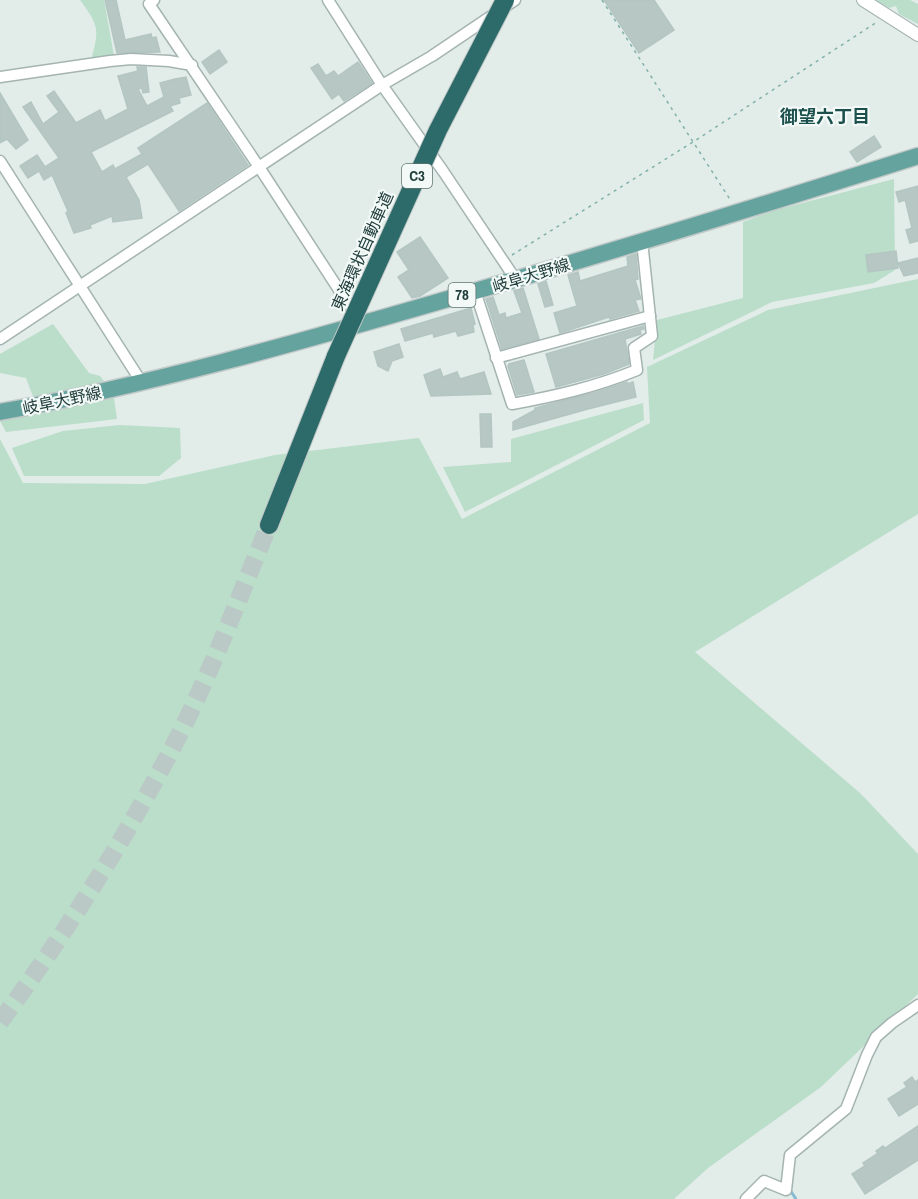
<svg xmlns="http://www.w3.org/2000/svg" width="918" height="1199" font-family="'Archivo Narrow','Noto Sans JP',sans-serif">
  <rect width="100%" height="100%" fill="#e2ece9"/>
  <g fill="#badeca">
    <path d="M80,0H104L114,56L91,61C99,30 100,27 80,0Z"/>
    <polygon points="875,0 910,0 918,4 918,24 899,14 896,6 889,8"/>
    <polygon points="894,179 895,270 874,283 772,302 653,360 657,320 743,298 743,222 776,210"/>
    <polygon points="918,279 918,514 695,652 860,793 918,854 918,994 821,1087 708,1168 674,1199 0,1199 0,439 23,483 145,484 275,455 419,438 462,519 650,423 647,367 768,310"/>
    <polygon points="53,324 89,373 100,376 106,384 34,399 26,378 0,373 0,354"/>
    <polygon points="114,398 117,419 6,432 0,421"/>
    <polygon points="643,403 644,420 465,512 443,467 511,462 511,439"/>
    <polygon points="120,425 180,428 181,458 159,476 24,476 12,448 63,431"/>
  </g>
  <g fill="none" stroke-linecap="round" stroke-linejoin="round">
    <polyline stroke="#88bad3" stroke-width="3" points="790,1190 796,1199"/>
  </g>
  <g fill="#b7c7c3" stroke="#b4c6c2" stroke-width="1.5">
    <polygon points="105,0 116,0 125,40 151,34 152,38 156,37 160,52 117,53"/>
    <polygon points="604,0 654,0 674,30 639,53"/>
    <polygon points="219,50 227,62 210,74 202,62"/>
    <polygon points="358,62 372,83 344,101 339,94 332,99 311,68 318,64 326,76 334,71 338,76"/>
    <polygon points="137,67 146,67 149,92 143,93 142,88 138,89 147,106 164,97 160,83 175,79 186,77 191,95 179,98 180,103 170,106 173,111 91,152 102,172 113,165 115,169 142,154 138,148 207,103 248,165 179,211 148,164 126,177 139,200 142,218 113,222 112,216 90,225 91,228 74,233 66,213 68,211 52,175 44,180 39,171 28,178 20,166 37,155 45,167 59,158 23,107 31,102 43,124 59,112 47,96 54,91 76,123 100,110 105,121 128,109 118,76 138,71"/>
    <polygon points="0,93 28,140 16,149 7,139 0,143"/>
    <polygon points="874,136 881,147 857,162 850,152"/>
    <polygon points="918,186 918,241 910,243 906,230 912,228 906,203 905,200 899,202 896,192"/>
    <polygon points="420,237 448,278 420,296 412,298 398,277 409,270 397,252"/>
    <polygon points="896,251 898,268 868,272 866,255"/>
    <polygon points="636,254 638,279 635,280 641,299 635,300 639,311 610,319 609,317 560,333 554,313 577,306 568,275 578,272 580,281 628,266 627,257"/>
    <polygon points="918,258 918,273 904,276 898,263"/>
    <polygon points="546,281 553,305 545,307 538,284"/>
    <polygon points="523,288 539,339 502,349 486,299 493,297 499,315 505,313 506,318 522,313 514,291"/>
    <polygon points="471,308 475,324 473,325 474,332 458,336 456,331 434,337 433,333 405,341 401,329"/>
    <polygon points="643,326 644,329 640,330 641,334 625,339 629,364 604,374 556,387 546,354"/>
    <polygon points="399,344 403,357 392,361 388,371 378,366 374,352"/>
    <polygon points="524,360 534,392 517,395 508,366 509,364"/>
    <polygon points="440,369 443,377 457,372 460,379 484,372 491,394 431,396 424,375"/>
    <polygon points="627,382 627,384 633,382 636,397 588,409 513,430 513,422 535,410 535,408 593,393"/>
    <polygon points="480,414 491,414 492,447 481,447"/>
    <polygon points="912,1077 915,1082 918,1080 918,1104 899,1116 888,1099 907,1087 904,1083"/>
    <polygon points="918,1126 918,1160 865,1194 852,1174 865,1166 863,1163 878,1153 876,1151 883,1146 885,1148"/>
  </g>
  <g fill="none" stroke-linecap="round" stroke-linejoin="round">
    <path stroke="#bbc9c6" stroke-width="18" stroke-dasharray="18 9" stroke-linecap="butt" d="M0,1022C68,930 128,835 180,733C214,666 240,594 269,525"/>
    <defs>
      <g id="minor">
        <polyline points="154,0 149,4 259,167 356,316"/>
        <polyline points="328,0 382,85 443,171 516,280"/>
        <polyline points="0,77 110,61 131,59 169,61 192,65"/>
        <polyline points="0,161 142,383"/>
        <path d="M475,291L512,404C556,396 595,387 637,370L634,348L652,336L642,241"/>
        <polyline points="0,339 382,85 432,56 515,0"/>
        <polyline points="496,358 650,316"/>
        <polyline points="746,1199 764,1181 786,1190 790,1155 846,1109 867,1055 876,1037 892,1023 918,1005"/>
      </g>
      <polyline id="tertiary" points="863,0 918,35"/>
      <path id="primary" d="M0,412C149,385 296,343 441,301C601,255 760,206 918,156"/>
      <polyline id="motorway" points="269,525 336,356"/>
    </defs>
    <use href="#minor" stroke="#a4b4b1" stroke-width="13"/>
    <use href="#tertiary" stroke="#a4b4b1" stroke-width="14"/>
    <use href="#primary" stroke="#c1c9c8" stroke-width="19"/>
    <use href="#motorway" stroke="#c1c9c8" stroke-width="20"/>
    <g stroke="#81b1aa" stroke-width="1.5" stroke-dasharray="3 4.5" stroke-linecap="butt">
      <polyline points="602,0 731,201"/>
      <polyline points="512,255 693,142 877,22"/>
    </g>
    <use href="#minor" stroke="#fff" stroke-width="10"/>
    <use href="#tertiary" stroke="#fff" stroke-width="12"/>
    <use href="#primary" stroke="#65a39e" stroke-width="16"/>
    <use href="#motorway" stroke="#2c6b69" stroke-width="18"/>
    <defs>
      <polyline id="motorway-bridge" points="336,356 438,130 505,0"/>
    </defs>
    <use href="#motorway-bridge" stroke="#c1c9c8" stroke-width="20" stroke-linecap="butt"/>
    <use href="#motorway-bridge" stroke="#2c6b69" stroke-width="18"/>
  </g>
  <g text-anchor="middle" stroke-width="4.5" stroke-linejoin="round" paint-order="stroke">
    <g fill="#f2f9f7" stroke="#607673" stroke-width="1.5">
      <rect x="402" y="164" width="30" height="24" rx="4.5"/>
      <rect x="448.5" y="283" width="27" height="24" rx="4.5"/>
    </g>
    <g font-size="15" font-weight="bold" fill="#213e3b">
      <text x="417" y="181">C3</text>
      <text x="462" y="300">78</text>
    </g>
    <g font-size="16" fill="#213e3b" stroke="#f2f9f7">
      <text transform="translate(362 251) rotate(-66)" y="6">東海環状自動車道</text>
      <text transform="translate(531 275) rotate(-17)" y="6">岐阜大野線</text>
      <text transform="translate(62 400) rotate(-12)" y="6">岐阜大野線</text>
    </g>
    <g font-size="18" font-weight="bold" fill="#1c504d" stroke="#f2f9f7">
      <text x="825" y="123">御望六丁目</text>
    </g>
  </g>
</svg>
